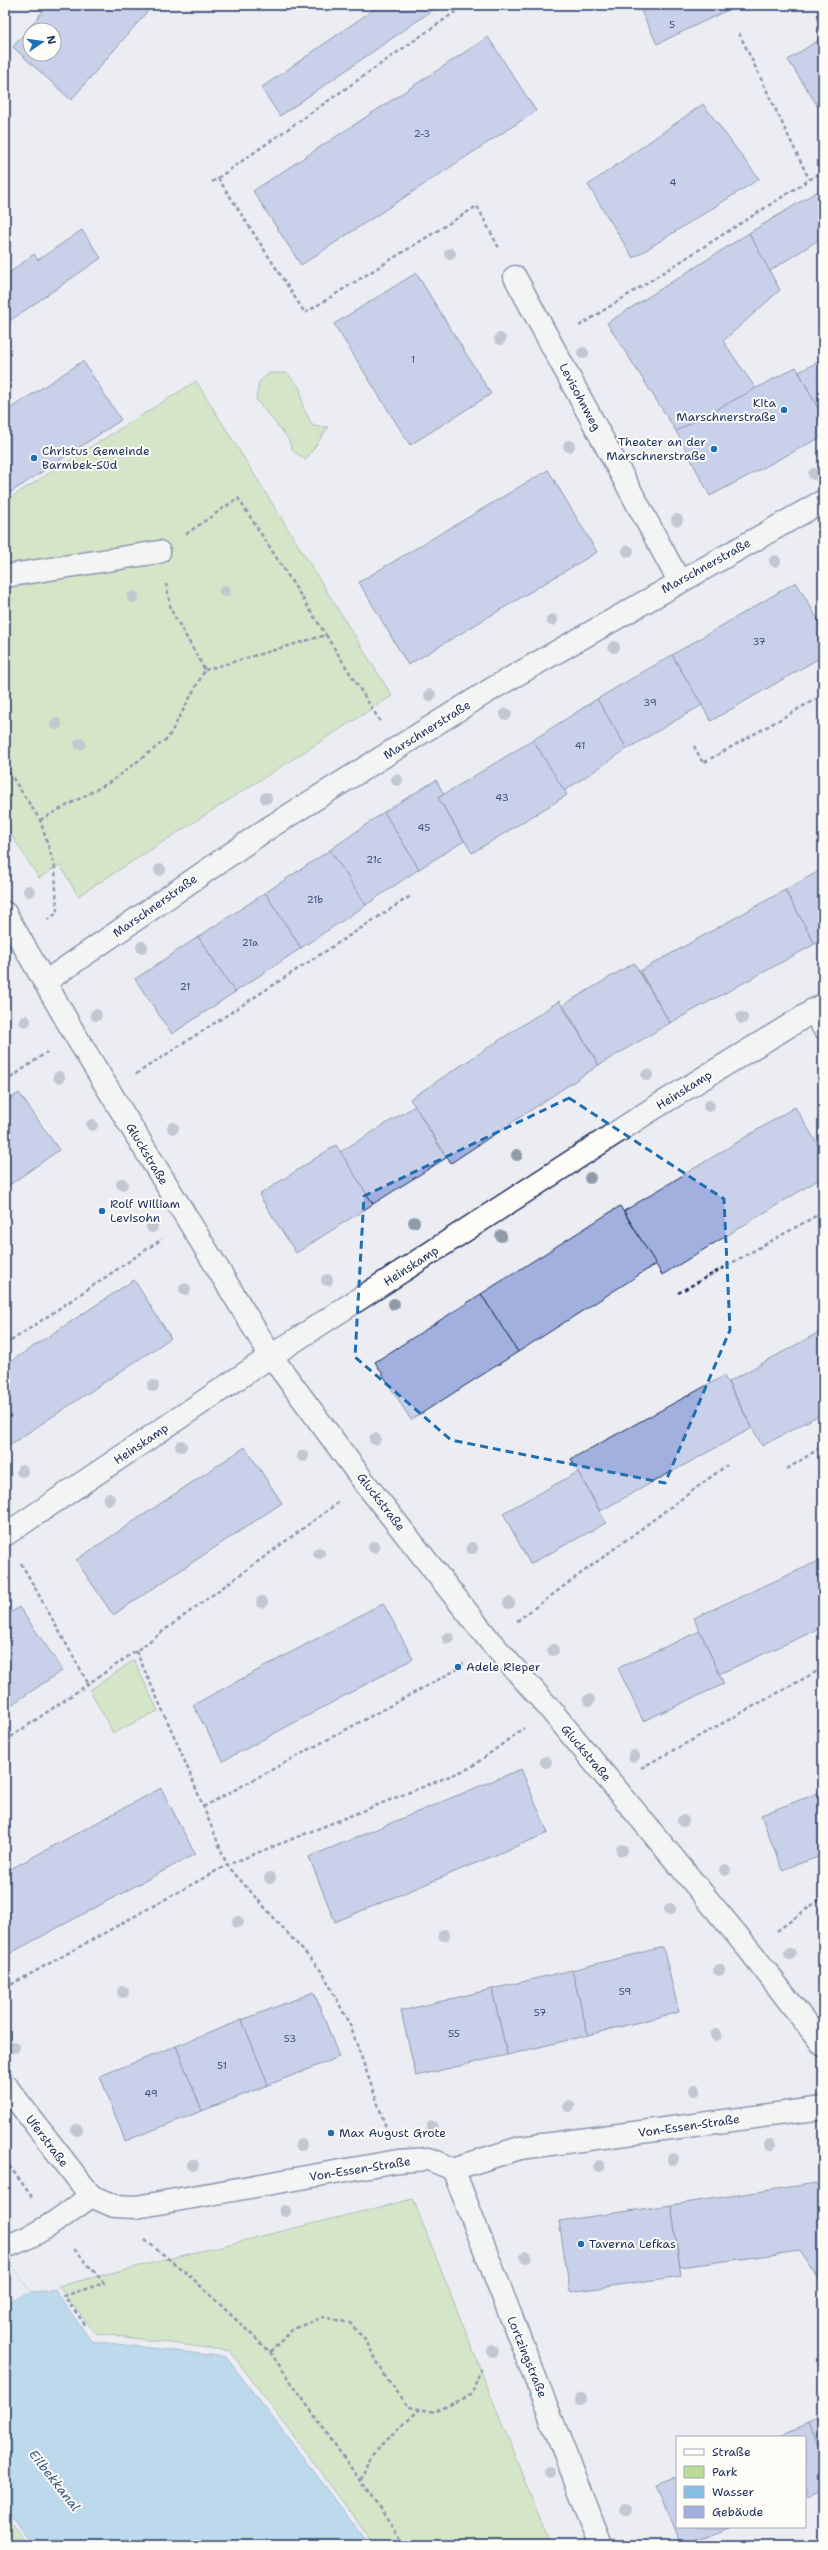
<svg xmlns="http://www.w3.org/2000/svg" width="828" height="2550" font-family="'Shantell Sans',sans-serif">
  <rect width="100%" height="100%" fill="#ebedf2"/>
  <filter id="ink" filterUnits="userSpaceOnUse"><feTurbulence type="fractalNoise" baseFrequency=".025" numOctaves="2"/><feDisplacementMap in="SourceGraphic" scale="8" xChannelSelector="R" yChannelSelector="G"/><feConvolveMatrix kernelMatrix="1 2 1 2 8 2 1 2 1" color-interpolation-filters="sRGB"/></filter>
  <g filter="url(#ink)">
    <g fill="#bbdc95" stroke="#6b867a">
      <polygon points="269,373 287,373 300,388 303,407 313,426 328,427 306,460 293,451 288,438 256,400 259,382"/>
      <polygon points="196,381 392,696 78,896 60,865 39,878 5,825 5,501"/>
      <polygon points="134,1660 158,1711 113,1733 90,1690"/>
      <polygon points="413,2199 550,2545 375,2545 230,2351 95,2333 58,2286"/>
      <polygon points="5,2515 28,2545 5,2545"/>
    </g>
    <polygon fill="#85c0e4" stroke="#5b86ae" points="5,2258 31,2292 55,2290 91,2341 226,2357 370,2545 33,2545 5,2509"/>
    <polygon fill="#ebedf2" points="5,2258 31,2292 5,2301"/>
    <g fill="#a1b0df" stroke="#1b2f5e" fill-rule="evenodd">
      <path d="M48,5H153L71,100L13,47ZM30,30H54V54H30Z"/>
      <polygon points="380,5 440,5 280,116 261,88"/>
      <polygon points="638,5 738,5 657,44"/>
      <polygon points="488,37 536,111 301,265 253,191"/>
      <polygon points="823,37 823,114 788,60"/>
      <polygon points="703,104 759,179 633,258 588,185"/>
      <polygon points="823,188 823,237 768,272 749,233"/>
      <polygon points="82,230 101,258 5,324 5,276 34,254 38,260"/>
      <polygon points="749,233 780,290 723,341 756,389 676,431 607,323"/>
      <polygon points="416,273 491,394 410,445 334,324"/>
      <polygon points="823,359 823,418 799,372"/>
      <polygon points="83,361 121,420 5,496 5,412"/>
      <polygon points="796,367 823,418 823,436 710,496 676,431"/>
      <polygon points="548,470 597,552 408,665 359,582"/>
      <polygon points="796,582 823,628 823,656 711,721 672,655"/>
      <polygon points="672,655 702,705 627,749 597,699"/>
      <polygon points="597,699 627,749 564,791 533,740"/>
      <polygon points="533,740 567,795 472,853 438,798"/>
      <polygon points="436,780 444,794 438,798 464,841 419,869 384,812"/>
      <polygon points="384,812 419,869 366,905 330,850"/>
      <polygon points="330,850 366,905 301,948 265,893"/>
      <polygon points="823,869 823,939 815,944 785,890"/>
      <polygon points="785,890 815,944 670,1023 640,971"/>
      <polygon points="265,893 301,948 235,992 198,937"/>
      <polygon points="198,937 235,992 172,1034 135,979"/>
      <polygon points="634,963 670,1023 599,1065 563,1005"/>
      <polygon points="559,1001 599,1065 451,1163 410,1099"/>
      <polygon points="19,1093 59,1150 5,1188 5,1102"/>
      <polygon points="415,1106 446,1158 373,1204 340,1152"/>
      <polygon points="795,1107 823,1153 823,1177 662,1275 624,1211"/>
      <polygon points="336,1145 373,1204 296,1253 259,1195"/>
      <polygon points="620,1206 656,1264 518,1352 481,1294"/>
      <polygon points="134,1280 171,1338 5,1448 5,1365"/>
      <polygon points="481,1294 518,1352 411,1420 375,1362"/>
      <polygon points="823,1330 823,1413 762,1446 728,1382"/>
      <polygon points="724,1376 752,1428 600,1511 571,1459"/>
      <polygon points="245,1447 282,1503 113,1615 76,1560"/>
      <polygon points="578,1472 606,1523 530,1564 503,1513"/>
      <polygon points="823,1559 823,1627 719,1674 694,1618"/>
      <polygon points="383,1603 413,1659 223,1761 193,1705"/>
      <polygon points="19,1607 63,1670 5,1709 5,1617"/>
      <polygon points="700,1631 724,1684 643,1721 618,1668"/>
      <polygon points="521,1769 548,1833 335,1922 309,1857"/>
      <polygon points="161,1788 195,1854 5,1956 5,1872"/>
      <polygon points="823,1791 823,1855 782,1870 761,1815"/>
      <polygon points="663,1947 679,2012 588,2035 572,1970"/>
      <polygon points="572,1970 588,2035 507,2055 492,1989"/>
      <polygon points="492,1989 507,2055 416,2076 401,2011"/>
      <polygon points="314,1992 339,2057 268,2085 242,2020"/>
      <polygon points="242,2020 268,2085 202,2111 176,2046"/>
      <polygon points="176,2046 202,2111 125,2141 100,2076"/>
      <polygon points="823,2182 823,2285 800,2251 680,2267 671,2205"/>
      <polygon points="671,2205 681,2276 570,2292 559,2221"/>
      <polygon points="823,2417 823,2459 809,2424"/>
      <polygon points="809,2424 823,2459 823,2489 805,2496 805,2437 778,2437"/>
      <polygon points="677,2477 677,2527 730,2527 680,2545 656,2485"/>
    </g>
    <g fill="none" stroke-linecap="round" stroke-linejoin="round">
      <defs>
        <g id="minor">
          <polyline points="515,277 679,581"/>
          <polyline points="5,576 159,552"/>
          <polyline points="5,913 74,1033 271,1356 365,1483 490,1641 550,1709 751,1952 823,2045"/>
          <polyline points="45,982 267,829 495,687 823,501"/>
          <polyline points="813,1010 823,1027"/>
          <polyline points="5,1535 271,1356 651,1110 823,1005"/>
          <polyline points="5,2085 91,2196 114,2206 136,2207 398,2161 429,2159 453,2169 520,2148 823,2108"/>
          <polyline points="453,2169 601,2545"/>
          <path d="M5,2247C43,2233 59,2219 91,2196"/>
        </g>
      </defs>
      <use href="#minor" stroke="#1b2f5e" stroke-width="25"/>
      <g stroke="#1b2f5e" stroke-width="2.5" stroke-dasharray="4 3" stroke-linecap="butt">
        <polyline points="739,33 809,179"/>
        <polyline points="218,178 305,313 477,206 500,250"/>
        <polyline points="212,182 465,5"/>
        <polyline points="579,326 823,171"/>
        <polyline points="186,534 238,498 326,635"/>
        <polyline points="205,670 326,635 380,721"/>
        <polyline points="694,746 703,763 823,695"/>
        <polyline points="5,766 40,820 55,868 57,913 47,920"/>
        <polyline points="40,820 112,781 168,738 205,670 171,610 166,584"/>
        <polyline points="136,1074 412,895"/>
        <polyline points="5,1082 47,1052"/>
        <polyline points="678,1293 823,1212"/>
        <polyline points="5,1345 162,1239"/>
        <polyline points="787,1469 823,1446"/>
        <polyline points="21,1563 88,1683"/>
        <polyline points="517,1621 727,1465"/>
        <polyline points="136,1651 179,1747 227,1865 323,1973 350,2025 387,2130"/>
        <polyline points="5,1741 136,1651 339,1502"/>
        <polyline points="641,1768 823,1668"/>
        <polyline points="203,1807 456,1670 466,1661"/>
        <polyline points="777,1931 823,1897"/>
        <polyline points="5,1988 227,1865 470,1768 524,1728"/>
        <polyline points="5,2160 32,2197"/>
        <polyline points="145,2240 189,2275 270,2352 405,2545"/>
        <polyline points="74,2249 104,2283 64,2296 86,2326"/>
        <polyline points="270,2352 293,2329 323,2317 350,2323 366,2341 385,2376 409,2407 435,2412 471,2395 482,2366"/>
        <polyline points="361,2480 370,2456 420,2409"/>
        <polyline points="808,2545 823,2539"/>
      </g>
      <use href="#minor" stroke="#fdfcf7" stroke-width="22"/>
    </g>
    <g fill="#8f9ca8">
      <circle cx="450" cy="254" r="6"/>
      <circle cx="500" cy="339" r="6"/>
      <circle cx="583" cy="353" r="6"/>
      <circle cx="569" cy="446" r="6"/>
      <circle cx="814" cy="474" r="6"/>
      <circle cx="677" cy="520" r="6"/>
      <circle cx="628" cy="551" r="6"/>
      <circle cx="775" cy="561" r="6"/>
      <circle cx="225" cy="591" r="6"/>
      <circle cx="133" cy="597" r="6"/>
      <circle cx="552" cy="620" r="6"/>
      <circle cx="614" cy="647" r="6"/>
      <circle cx="430" cy="695" r="6"/>
      <circle cx="506" cy="714" r="6"/>
      <circle cx="56" cy="724" r="6"/>
      <circle cx="80" cy="744" r="6"/>
      <circle cx="397" cy="780" r="6"/>
      <circle cx="266" cy="798" r="6"/>
      <circle cx="160" cy="870" r="6"/>
      <circle cx="29" cy="891" r="6"/>
      <circle cx="142" cy="947" r="6"/>
      <circle cx="96" cy="1015" r="6"/>
      <circle cx="742" cy="1018" r="6"/>
      <circle cx="25" cy="1021" r="6"/>
      <circle cx="647" cy="1075" r="6"/>
      <circle cx="59" cy="1077" r="6"/>
      <circle cx="709" cy="1106" r="6"/>
      <circle cx="92" cy="1125" r="6"/>
      <circle cx="173" cy="1128" r="6"/>
      <circle cx="517" cy="1155" r="6"/>
      <circle cx="590" cy="1178" r="6"/>
      <circle cx="122" cy="1184" r="6"/>
      <circle cx="414" cy="1222" r="6"/>
      <circle cx="152" cy="1227" r="6"/>
      <circle cx="501" cy="1236" r="6"/>
      <circle cx="327" cy="1280" r="6"/>
      <circle cx="185" cy="1289" r="6"/>
      <circle cx="394" cy="1304" r="6"/>
      <circle cx="153" cy="1386" r="6"/>
      <circle cx="375" cy="1439" r="6"/>
      <circle cx="181" cy="1446" r="6"/>
      <circle cx="303" cy="1456" r="6"/>
      <circle cx="22" cy="1471" r="6"/>
      <circle cx="109" cy="1499" r="6"/>
      <circle cx="374" cy="1547" r="6"/>
      <circle cx="472" cy="1548" r="6"/>
      <circle cx="319" cy="1553" r="6"/>
      <circle cx="262" cy="1602" r="6"/>
      <circle cx="509" cy="1603" r="6"/>
      <circle cx="448" cy="1638" r="6"/>
      <circle cx="553" cy="1650" r="6"/>
      <circle cx="589" cy="1700" r="6"/>
      <circle cx="634" cy="1756" r="6"/>
      <circle cx="546" cy="1762" r="6"/>
      <circle cx="683" cy="1821" r="6"/>
      <circle cx="622" cy="1850" r="6"/>
      <circle cx="725" cy="1870" r="6"/>
      <circle cx="270" cy="1878" r="6"/>
      <circle cx="670" cy="1909" r="6"/>
      <circle cx="238" cy="1922" r="6"/>
      <circle cx="444" cy="1935" r="6"/>
      <circle cx="790" cy="1954" r="6"/>
      <circle cx="719" cy="1970" r="6"/>
      <circle cx="123" cy="1992" r="6"/>
      <circle cx="716" cy="2035" r="6"/>
      <circle cx="14" cy="2047" r="6"/>
      <circle cx="695" cy="2090" r="6"/>
      <circle cx="569" cy="2106" r="6"/>
      <circle cx="432" cy="2127" r="6"/>
      <circle cx="77" cy="2130" r="6"/>
      <circle cx="301" cy="2145" r="6"/>
      <circle cx="770" cy="2145" r="6"/>
      <circle cx="673" cy="2159" r="6"/>
      <circle cx="193" cy="2165" r="6"/>
      <circle cx="599" cy="2166" r="6"/>
      <circle cx="285" cy="2211" r="6"/>
      <circle cx="526" cy="2257" r="6"/>
      <circle cx="493" cy="2351" r="6"/>
      <circle cx="581" cy="2399" r="6"/>
      <circle cx="550" cy="2473" r="6"/>
      <circle cx="625" cy="2510" r="6"/>
    </g>
  </g>
  <path d="M0 0H828V2550H0ZM569,1098L724,1199L730,1330L665,1483L451,1440L355,1357L364,1196Z" fill="#ebedf2" fill-opacity=".55" fill-rule="evenodd"/>
  <path fill="none" stroke="#1f6fb2" stroke-width="3" stroke-dasharray="8 5" stroke-linejoin="round" d="M569,1098L724,1199L730,1330L665,1483L451,1440L355,1357L364,1196Z"/>
  <g fill="#1f6fb2" stroke="#fdfcf7" stroke-width="1.5">
    <circle cx="784" cy="410" r="4"/>
    <circle cx="714" cy="449" r="4"/>
    <circle cx="34" cy="458" r="4"/>
    <circle cx="102" cy="1211" r="4"/>
    <circle cx="458" cy="1667" r="4"/>
    <circle cx="331" cy="2133" r="4"/>
    <circle cx="581" cy="2244" r="4"/>
  </g>
  <g text-anchor="middle" stroke-width="4" stroke-linejoin="round" paint-order="stroke">
    <g font-size="10" fill="#3c4f7e">
      <text x="672" y="28">5</text>
      <text x="422" y="137">2-3</text>
      <text x="673" y="186">4</text>
      <text x="413" y="363">1</text>
      <text x="759" y="645">37</text>
      <text x="650" y="706">39</text>
      <text x="580" y="749">41</text>
      <text x="502" y="801">43</text>
      <text x="424" y="831">45</text>
      <text x="374" y="863">21c</text>
      <text x="315" y="903">21b</text>
      <text x="250" y="946">21a</text>
      <text x="185" y="990">21</text>
      <text x="625" y="1995">59</text>
      <text x="540" y="2016">57</text>
      <text x="454" y="2037">55</text>
      <text x="290" y="2042">53</text>
      <text x="222" y="2069">51</text>
      <text x="151" y="2097">49</text>
    </g>
    <g font-size="12" fill="#1b2f5e" stroke="#fdfcf7">
      <text transform="translate(580 397) rotate(62)" y="4">Levisohnweg</text>
      <text transform="translate(706 566) rotate(-29)" y="4">Marschnerstraße</text>
      <text transform="translate(427 730) rotate(-32)" y="4">Marschnerstraße</text>
      <text transform="translate(155 906) rotate(-35)" y="4">Marschnerstraße</text>
      <text transform="translate(684 1090) rotate(-32)" y="4">Heinskamp</text>
      <text transform="translate(147 1154) rotate(59)" y="4">Gluckstraße</text>
      <text transform="translate(411 1266) rotate(-33)" y="4">Heinskamp</text>
      <text transform="translate(141 1444) rotate(-34)" y="4">Heinskamp</text>
      <text transform="translate(381 1502) rotate(52)" y="4">Gluckstraße</text>
      <text transform="translate(586 1753) rotate(50)" y="4">Gluckstraße</text>
      <text transform="translate(689 2126) rotate(-8)" y="4">Von-Essen-Straße</text>
      <text transform="translate(47 2141) rotate(53)" y="4">Uferstraße</text>
      <text transform="translate(360 2169) rotate(-9)" y="4">Von-Essen-Straße</text>
      <text transform="translate(527 2357) rotate(68)" y="4">Lortzingstraße</text>
    </g>
    <g font-size="12" fill="#1b2f5e" stroke="#fdfcf7" text-anchor="start">
      <text x="776" y="407" text-anchor="end">Kita<tspan x="776" dy="14">Marschnerstraße</tspan></text>
      <text x="706" y="446" text-anchor="end">Theater an der<tspan x="706" dy="14">Marschnerstraße</tspan></text>
      <text x="42" y="455">Christus Gemeinde<tspan x="42" dy="14">Barmbek-Süd</tspan></text>
      <text x="110" y="1208">Rolf William<tspan x="110" dy="14">Levisohn</tspan></text>
      <text x="466" y="1671">Adele Rieper</text>
      <text x="339" y="2137">Max August Grote</text>
      <text x="589" y="2248">Taverna Lefkas</text>
    </g>
    <g font-size="13" font-style="italic" fill="#3b5a86" stroke="#fdfcf7">
      <text transform="translate(55 2480) rotate(52)" y="5">Eilbekkanal</text>
    </g>
  </g>
  <rect width="828" height="2550" fill="none" stroke="#fdfcf7" stroke-width="20"/>
  <rect x="10" y="10" width="808" height="2530" fill="none" stroke="#1b2f5e" stroke-width="1.5" filter="url(#ink)"/>
  <rect x="676" y="2436" width="130" height="92" fill="#fdfcf7" stroke="#a3aaba"/>
  <rect x="684" y="2449" width="20" height="6" fill="#fdfcf7" stroke="#a3aaba"/>
  <text x="712" y="2456" font-size="12" fill="#1b2f5e">Straße</text>
  <rect x="684" y="2466" width="20" height="12" fill="#bbdc95" stroke="#a3aaba"/>
  <text x="712" y="2476" font-size="12" fill="#1b2f5e">Park</text>
  <rect x="684" y="2486" width="20" height="12" fill="#85c0e4" stroke="#a3aaba"/>
  <text x="712" y="2496" font-size="12" fill="#1b2f5e">Wasser</text>
  <rect x="684" y="2506" width="20" height="12" fill="#a1b0df" stroke="#a3aaba"/>
  <text x="712" y="2516" font-size="12" fill="#1b2f5e">Gebäude</text>
  <g transform="translate(42 42) rotate(77)"><circle r="19" fill="#fdfcf7" stroke="#a3aaba"/>
  <path d="M0-3L7 15L0 10L-7 15Z" fill="#1f6fb2"/>
  <text y="-6" font-size="11" font-weight="bold" text-anchor="middle" fill="#1b2f5e">N</text>
  </g>
</svg>
